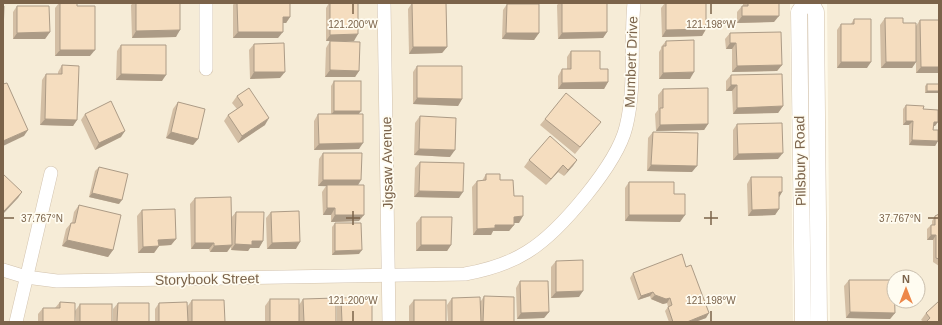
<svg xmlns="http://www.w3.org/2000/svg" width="942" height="325" font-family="Helvetica,sans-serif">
  <rect width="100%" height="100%" fill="#fef9e9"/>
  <g fill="#f6ecd7" fill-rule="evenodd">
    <polygon points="3,3 790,3 793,322 3,322"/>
    <path d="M827,3H939V322H830ZM894,277H918V301H894Z"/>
  </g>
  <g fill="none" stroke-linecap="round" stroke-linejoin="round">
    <defs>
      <g id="minor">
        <polyline points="206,3 206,69"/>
        <polyline points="384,3 389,322"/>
        <path d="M3,270L26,277L57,281L465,274C487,270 508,264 527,252C560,232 617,164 626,127C636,87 630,44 634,3"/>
        <polyline points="16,322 51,173"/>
      </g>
      <g id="tertiary">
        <polyline points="811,3 816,12 819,322"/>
        <polyline points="803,322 799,12 805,3"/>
      </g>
    </defs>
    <use href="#minor" stroke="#d2c2ad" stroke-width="14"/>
    <use href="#tertiary" stroke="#d2c2ad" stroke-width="17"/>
    <use href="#minor" stroke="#fff" stroke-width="13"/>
    <use href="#tertiary" stroke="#fff" stroke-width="16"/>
  </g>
  <g fill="#d3bea4">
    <polygon points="59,3 77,3 77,6 90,56 55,56 55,8"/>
    <polygon points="133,3 180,3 176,37 132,38 131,5"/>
    <polygon points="234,3 290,3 290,17 286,23 283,23 278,38 233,38 233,5"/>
    <polygon points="329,3 358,3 354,41 326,41 326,8"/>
    <polygon points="412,3 446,3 447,47 442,53 409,54 408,9"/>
    <polygon points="559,3 607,3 607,32 603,38 558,39 557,5"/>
    <polygon points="665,3 706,3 706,29 702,36 662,37 661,8"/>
    <polygon points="743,3 779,3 774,22 737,23 737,12 742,6 743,6"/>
    <polygon points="507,4 539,33 534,40 502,39 503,10"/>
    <polygon points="17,6 50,32 45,39 13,39 13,12"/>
    <polygon points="885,18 903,23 916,26 920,20 939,20 939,73 916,73 916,62 912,68 881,68 880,25"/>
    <polygon points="854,19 867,68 837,68 837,30 841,24 851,24"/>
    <polygon points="730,33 782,65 777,71 732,72 732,49 726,49 725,39"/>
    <polygon points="330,41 359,71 355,77 325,77 326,48"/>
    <polygon points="666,41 690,79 659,79 659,52 661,49 661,47"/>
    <polygon points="254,44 280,78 250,79 249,50"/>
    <polygon points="121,45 162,81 116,80 117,51"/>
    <polygon points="571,51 600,69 608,82 604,89 558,89 558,76 562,69 567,69 567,57"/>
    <polygon points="62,65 77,120 73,126 40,125 42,80 46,74 58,74 58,72"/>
    <polygon points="417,66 462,99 458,106 413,104 413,72"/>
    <polygon points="731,75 783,106 778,113 733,114 732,91 726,91 726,81"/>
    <polygon points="334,81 359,114 359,149 314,150 314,121 318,114 331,114 331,86"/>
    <polygon points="927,84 939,93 925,93 925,86"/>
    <polygon points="663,89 708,124 704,130 656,131 655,114 658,110 658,95"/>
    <polygon points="237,96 265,125 238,143 224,121 228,115 237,109 232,103"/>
    <polygon points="178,102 198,139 193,145 166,138 173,109"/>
    <polygon points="906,105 923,109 935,126 934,126 933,130 938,141 935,146 909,145 909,125 903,125 903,109"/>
    <polygon points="85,114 121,137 95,150 81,120"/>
    <polygon points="420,116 450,157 414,155 415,123"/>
    <polygon points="545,119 601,122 596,128 575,154 540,125"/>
    <polygon points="737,124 778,159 733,160 733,130"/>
    <polygon points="653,132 692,172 647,171 648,138"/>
    <polygon points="323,153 358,185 359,221 331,222 331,215 323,215 322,192 326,186 318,186 319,159"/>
    <polygon points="529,160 577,160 564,176 558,172 546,185 524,167"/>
    <polygon points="420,162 459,198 414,197 415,168"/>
    <polygon points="99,167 119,204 89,197 95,171"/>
    <polygon points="486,174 500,180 514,196 519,223 514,223 514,225 509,231 493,231 491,235 473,235 472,187 477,181 482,181"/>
    <polygon points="751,177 782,192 779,197 779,209 775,215 748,216 747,184"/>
    <polygon points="629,182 674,194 680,222 625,221 625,188"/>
    <polygon points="195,198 231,218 236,212 263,241 259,248 250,248 248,251 231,250 231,247 227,252 210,252 209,249 191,249 190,204"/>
    <polygon points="79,205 113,250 108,257 62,246 66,229 71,223 72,223 74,212"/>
    <polygon points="142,210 176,239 171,245 159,246 154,253 138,253 137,216"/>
    <polygon points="271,212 296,249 267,249 266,218"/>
    <polygon points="939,214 939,266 933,262 933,240 927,240 927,229 931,225 932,225 932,221 935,216"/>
    <polygon points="421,217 451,245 447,251 416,251 416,223"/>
    <polygon points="335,223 359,254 332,255 332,227"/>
    <polygon points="556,261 579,297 551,298 551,267"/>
    <polygon points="633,273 706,318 695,322 669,322 665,311 668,307 667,303 663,304 651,299 650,296 638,300 630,278"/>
    <polygon points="849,280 895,313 890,319 846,318 844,286"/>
    <polygon points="520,281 549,312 544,318 517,319 516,288"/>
    <polygon points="484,296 514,322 448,322 447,305 452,298 481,301"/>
    <polygon points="341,298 372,322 337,322 337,304"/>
    <polygon points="270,299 299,322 265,322 265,306"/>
    <polygon points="303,299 336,322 299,322 299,305"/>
    <polygon points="192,300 225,322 155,322 155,309 159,303 187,307"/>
    <polygon points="414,300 446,322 409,322 409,306"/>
    <polygon points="60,302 75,311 80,304 112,322 76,322 75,311 75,322 38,322 38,314 43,308 55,308"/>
    <polygon points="118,303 149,322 113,322 113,309"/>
    <polygon points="926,313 939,322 924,322 921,320"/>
  </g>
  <g fill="#ac9b86">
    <polygon points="742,16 779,16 774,22 737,23"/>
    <polygon points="283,17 290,17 286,23 278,23"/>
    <polygon points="706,29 702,36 662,37 666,30"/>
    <polygon points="180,30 176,37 132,38 136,31"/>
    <polygon points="50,32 45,39 13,39 17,33"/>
    <polygon points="238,32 283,32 278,38 233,38"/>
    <polygon points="607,32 603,38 558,39 562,33"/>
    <polygon points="506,33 539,33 534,40 502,39"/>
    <polygon points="358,34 354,41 326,41 330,35"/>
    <polygon points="730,43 736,43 732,49 726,49"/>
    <polygon points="413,47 447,47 442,53 409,54"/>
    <polygon points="60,50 95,50 90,56 55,56"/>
    <polygon points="841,62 871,62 867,68 837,68"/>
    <polygon points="886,62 916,62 912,68 881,68"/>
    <polygon points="782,65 777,71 732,72 737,66"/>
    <polygon points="921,67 939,67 939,73 916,73"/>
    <polygon points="330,70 359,71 355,77 325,77"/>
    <polygon points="254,72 285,72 280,78 250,79"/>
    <polygon points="694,72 690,79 659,79 663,73"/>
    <polygon points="121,74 166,75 162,81 116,80"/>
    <polygon points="608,82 604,89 558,89 562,83"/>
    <polygon points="731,85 737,85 732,91 726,91"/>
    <polygon points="927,91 939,91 939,93 925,93"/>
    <polygon points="417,98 462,99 458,106 413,104"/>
    <polygon points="783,106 778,113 733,114 737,108"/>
    <polygon points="334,111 361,111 358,115 331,115"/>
    <polygon points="269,118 265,125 238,143 242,136"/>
    <polygon points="45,119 77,120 73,126 40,125"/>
    <polygon points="906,121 913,121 909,125 903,125"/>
    <polygon points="934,122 938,122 935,126 931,126"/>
    <polygon points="708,124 704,130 656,131 660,125"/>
    <polygon points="28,130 24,136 3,146 3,141"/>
    <polygon points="125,131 121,137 95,150 99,143"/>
    <polygon points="171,132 198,139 193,145 166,138"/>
    <polygon points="912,140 938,141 935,146 909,145"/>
    <polygon points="363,143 359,149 314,150 319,144"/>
    <polygon points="419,149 455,150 450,157 414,155"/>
    <polygon points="783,153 778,159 733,160 738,154"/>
    <polygon points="577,160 573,166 564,176 568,170"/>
    <polygon points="563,165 558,172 546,185 551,179"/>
    <polygon points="651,165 697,166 692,172 647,171"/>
    <polygon points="323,180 361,180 357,187 318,186"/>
    <polygon points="419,191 463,192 459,198 414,197"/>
    <polygon points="22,192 18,198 3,214 3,212"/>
    <polygon points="779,192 782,192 778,199"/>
    <polygon points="92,193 122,200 119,204 89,197"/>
    <polygon points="327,208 335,208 331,215 323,215"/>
    <polygon points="779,209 775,215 748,216 752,210"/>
    <polygon points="335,215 364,215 359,221 331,222"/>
    <polygon points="629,215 685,215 680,222 625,221"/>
    <polygon points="523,216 519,223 509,223 514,217"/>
    <polygon points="495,225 514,225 509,231 493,231 491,235 473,235 477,229"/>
    <polygon points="931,235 936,235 933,240 927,240"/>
    <polygon points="176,239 171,245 154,246 158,240"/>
    <polygon points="67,240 113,250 108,257 62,246"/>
    <polygon points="252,241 263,241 259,248 250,248 248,251 231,250 235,244"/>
    <polygon points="300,242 296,249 267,249 272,243"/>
    <polygon points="195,243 214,243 209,249 191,249"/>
    <polygon points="232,245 227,252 210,252 214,246"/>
    <polygon points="421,245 451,245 447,251 416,251"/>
    <polygon points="159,246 154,253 138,253 143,247"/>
    <polygon points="362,250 359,254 332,255 335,251"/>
    <polygon points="583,291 579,297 551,298 556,292"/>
    <polygon points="653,292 650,296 638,300 641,296"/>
    <polygon points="655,295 670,298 667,303 663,304 651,299"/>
    <polygon points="549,312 544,318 517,319 521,313"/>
    <polygon points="850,312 895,313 890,319 846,318"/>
    <polygon points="709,313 706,318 695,322 687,322"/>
  </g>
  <g fill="#f5ddbf" stroke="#ac9b86">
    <polygon points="60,3 77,3 77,6 95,6 95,50 60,50"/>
    <polygon points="136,3 180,3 180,30 136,31"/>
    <polygon points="237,3 290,3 290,17 283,17 283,32 238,32"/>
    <polygon points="330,3 358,3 358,34 330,35"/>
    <polygon points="412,3 446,3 447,47 413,47"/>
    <polygon points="562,3 607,3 607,32 562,33"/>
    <polygon points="666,3 706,3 706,29 666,30"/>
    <polygon points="748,3 779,3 779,16 742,16 742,6 748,6"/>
    <polygon points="507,4 539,4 539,33 506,33"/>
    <polygon points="3,6 4,6 3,33"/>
    <polygon points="17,6 49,6 50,32 17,33"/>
    <polygon points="885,18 903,18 903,23 916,23 916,62 886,62"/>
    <polygon points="854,19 871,19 871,62 841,62 841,24 854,24"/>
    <polygon points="920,20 939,20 939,67 921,67"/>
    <polygon points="781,32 782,65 737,66 736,43 730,43 730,33"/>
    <polygon points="694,40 694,72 663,73 663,46 666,46 666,41"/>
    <polygon points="330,41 360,42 359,71 330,70"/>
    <polygon points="284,43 285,72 254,72 254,44"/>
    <polygon points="121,45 166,45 166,75 121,74"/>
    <polygon points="571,51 600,51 600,69 608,69 608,82 562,83 562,69 571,69"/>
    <polygon points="62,65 79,66 77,120 45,119 46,74 62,74"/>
    <polygon points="417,66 462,66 462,99 417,98"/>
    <polygon points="782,74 783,106 737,108 737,85 731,85 731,75"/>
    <rect x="334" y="81" width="27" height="30"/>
    <polygon points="7,83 28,130 3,141 3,84"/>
    <rect x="927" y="84" width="12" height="7"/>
    <polygon points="249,88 269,118 242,136 228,115 243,105 237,96"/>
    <polygon points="708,88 708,124 660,125 660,108 663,108 663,89"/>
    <polygon points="566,93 601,122 580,147 545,119"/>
    <polygon points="111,101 125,131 99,143 85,114"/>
    <polygon points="178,102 205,109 198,139 171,132"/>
    <polygon points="906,105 924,106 923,109 938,110 938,122 934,122 933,130 938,130 938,141 912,140 913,121 906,121"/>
    <polygon points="318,114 363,114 363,143 319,144"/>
    <polygon points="420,116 456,118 455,150 419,149"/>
    <polygon points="782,123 783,153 738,154 737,124"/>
    <polygon points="653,132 698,133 697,166 651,165"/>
    <polygon points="550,136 577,160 568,170 563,165 551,179 529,160"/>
    <polygon points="323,153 362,153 361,180 323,180"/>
    <polygon points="420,162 464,163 463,192 419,191"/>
    <polygon points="99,167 128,174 122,200 92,193"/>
    <polygon points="3,174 22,192 3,212"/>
    <polygon points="486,174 500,174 500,180 513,180 514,196 523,196 523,216 514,217 514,225 495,225 495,228 477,229 477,181 486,180"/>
    <polygon points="751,177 782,177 782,192 779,192 779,209 752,210"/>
    <polygon points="629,182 674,182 674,194 685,194 685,215 629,215"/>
    <polygon points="327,185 364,185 364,215 335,215 335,208 327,208"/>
    <polygon points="231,197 232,245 214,246 214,243 195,243 195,198"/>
    <polygon points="79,205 121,215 113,250 67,240 71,223 75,223"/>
    <polygon points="175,209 176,239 158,240 159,246 143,247 142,210"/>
    <polygon points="299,211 300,242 272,243 271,212"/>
    <polygon points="236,212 264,212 263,241 252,241 252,245 235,244"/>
    <polygon points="939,214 939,259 936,258 936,235 931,235 931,225 935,225 935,216"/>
    <polygon points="421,217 452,217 451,245 421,245"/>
    <polygon points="335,223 361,223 362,250 335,251"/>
    <polygon points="682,254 686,267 691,265 709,313 687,322 673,322 668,307 672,305 670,298 666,299 655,295 653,292 641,296 633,273"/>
    <polygon points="583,260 583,291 556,292 556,261"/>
    <polygon points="849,280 894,280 895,313 850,312"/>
    <polygon points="520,281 548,281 549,312 521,313"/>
    <polygon points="484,296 514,297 514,322 483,322"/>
    <polygon points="372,297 372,322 342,322 341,298"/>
    <polygon points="480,297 481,322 452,322 452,298"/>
    <polygon points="336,298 336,322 304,322 303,299"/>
    <rect x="270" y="299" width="29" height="23"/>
    <polygon points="192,300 224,300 225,322 192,322"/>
    <rect x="414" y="300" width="32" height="22"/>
    <polygon points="939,301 939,322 926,322 930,318 926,313"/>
    <polygon points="60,302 75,303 75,322 43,322 43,308 60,308"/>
    <polygon points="187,302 188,322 159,322 159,303"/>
    <polygon points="118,303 149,303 149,322 117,322"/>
    <rect x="80" y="304" width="32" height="18"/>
  </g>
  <path fill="none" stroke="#7b634a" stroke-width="1.5" d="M353,4V14M711,4V14M353,211V225M711,211V225M4,218H14M346,218H360M704,218H718M928,218H938M353,311V321M711,311V321"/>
  <g text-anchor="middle" stroke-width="3.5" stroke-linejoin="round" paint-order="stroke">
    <g font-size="14" fill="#7b634a" stroke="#fffcf1">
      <text transform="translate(631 62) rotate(-88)" y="5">Mumbert Drive</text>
      <text transform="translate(800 161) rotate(-91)" y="5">Pillsbury Road</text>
      <text transform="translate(387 163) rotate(-91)" y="5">Jigsaw Avenue</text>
      <text transform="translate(207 279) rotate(-1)" y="5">Storybook Street</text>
    </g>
  </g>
  <g font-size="10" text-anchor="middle" fill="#7b634a" stroke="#fffcf1" stroke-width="3.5" stroke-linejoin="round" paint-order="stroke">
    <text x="353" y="28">121.200°W</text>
    <text x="711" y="28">121.198°W</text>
    <text x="42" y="222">37.767°N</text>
    <text x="900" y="222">37.767°N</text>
    <text x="353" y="304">121.200°W</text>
    <text x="711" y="304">121.198°W</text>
  </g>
  <rect width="942" height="325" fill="none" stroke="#7b634a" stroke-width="8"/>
  <g transform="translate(906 289)"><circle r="19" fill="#fffcf1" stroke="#cabfae"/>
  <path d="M0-3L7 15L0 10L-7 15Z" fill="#ed8749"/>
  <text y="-6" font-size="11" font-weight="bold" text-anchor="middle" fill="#7b634a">N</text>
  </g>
</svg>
